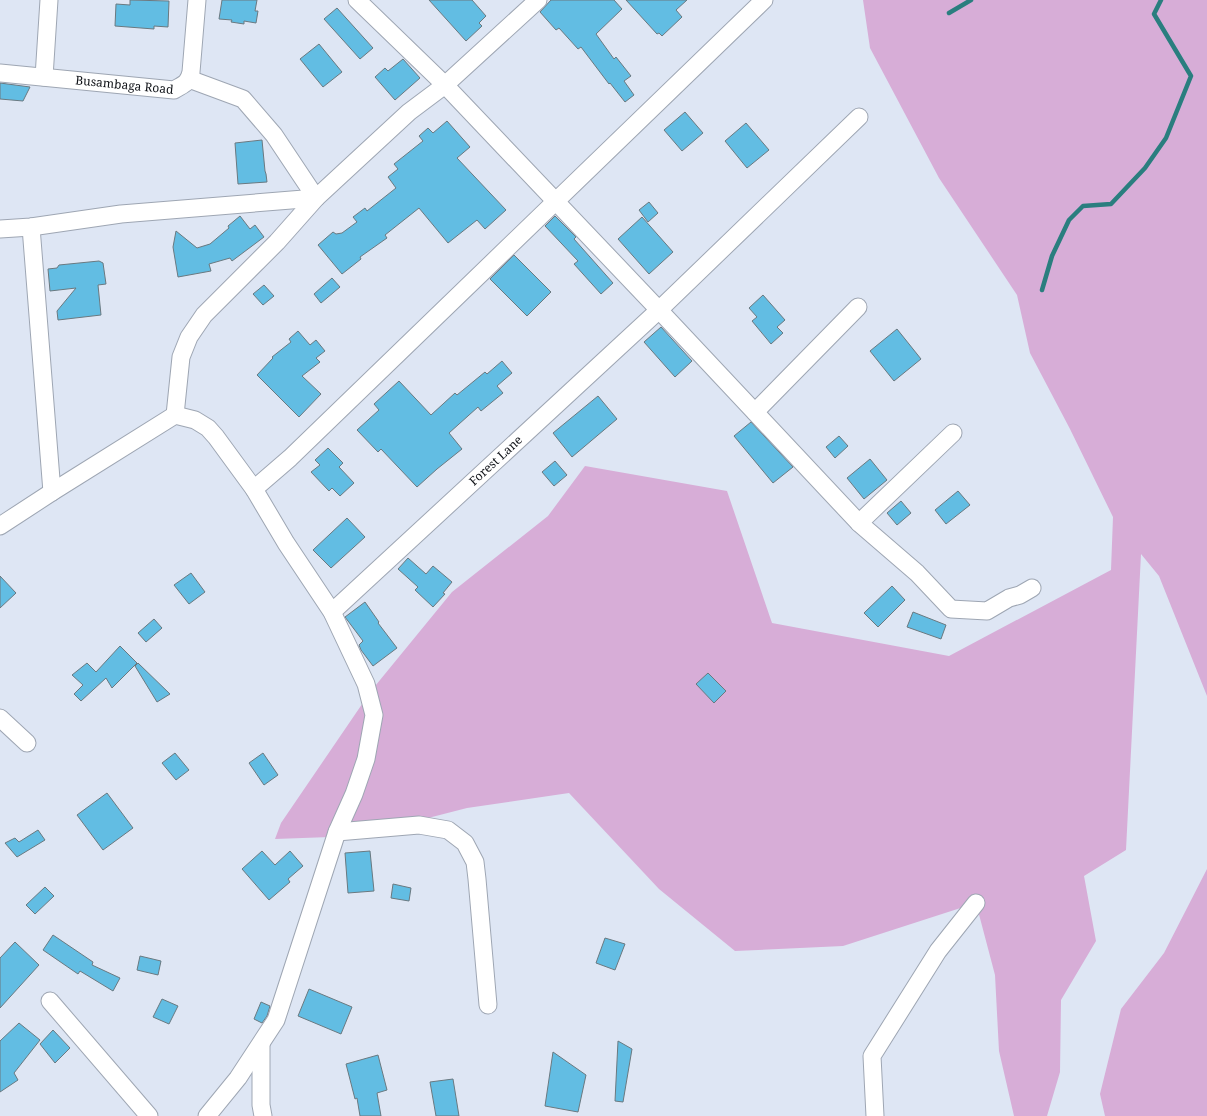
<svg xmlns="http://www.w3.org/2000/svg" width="1207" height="1116" font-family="'Noto Serif',serif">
  <rect width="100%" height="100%" fill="#dee6f4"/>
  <g fill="#d7add7">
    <polygon points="863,0 1207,0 1207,696 1159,576 1141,554 1126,850 1084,876 1096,941 1061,1000 1060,1072 1047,1116 1014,1116 999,1051 995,975 976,903 843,946 735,951 659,889 569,793 467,808 358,836 275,839 281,823 371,691 452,592 548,516 585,466 727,491 772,623 949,656 1111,570 1113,517 1070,429 1030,353 1017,295 939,178 870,48"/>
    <polygon points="1207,869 1207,1116 1105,1116 1100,1094 1121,1009 1164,953"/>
  </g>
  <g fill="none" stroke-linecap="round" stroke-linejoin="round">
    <g stroke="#2a7e7f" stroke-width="4.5">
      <polyline points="949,13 971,0"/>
      <polyline points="1042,290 1052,256 1069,220 1083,206 1111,204 1145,168 1166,138 1191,76 1154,14 1161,0"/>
    </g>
  </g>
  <g fill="#62bde3" stroke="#6a7980">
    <polygon points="130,0 169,1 168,27 154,26 154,29 115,26 116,4 130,5"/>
    <polygon points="222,0 257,0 255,11 258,11 256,23 244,21 244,24 231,22 232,20 219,19"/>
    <polygon points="429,0 472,0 486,16 479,23 482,26 466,41"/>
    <polygon points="551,0 614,0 622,9 596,34 614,59 616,57 631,76 624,81 634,95 625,102 610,83 609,84 581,47 578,49 559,28 556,30 540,12"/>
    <polygon points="626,0 687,0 676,10 682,17 662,36 659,33 657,34"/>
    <polygon points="337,8 373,48 360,59 324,19"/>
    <polygon points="319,44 342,72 323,87 300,59"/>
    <polygon points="403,59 420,78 395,100 375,77 385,68 388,71"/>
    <polygon points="0,83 30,87 23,101 0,99"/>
    <polygon points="685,112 703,133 682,151 664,130"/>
    <polygon points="447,121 470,147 457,158 506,210 485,229 477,220 448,243 419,208 385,235 387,238 360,257 361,259 342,274 318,245 333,232 336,234 342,233 357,222 353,217 365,208 367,211 396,188 388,177 398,169 394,164 423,141 419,136 428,128 433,133"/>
    <polygon points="746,123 769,150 747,168 725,141"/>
    <polygon points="262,140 265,171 266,174 267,182 238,184 235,143"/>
    <polygon points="649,202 658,213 648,222 639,210"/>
    <polygon points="240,216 250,229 255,225 264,237 232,261 230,258 209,264 211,271 178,277 173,247 176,231 197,248 210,244 229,228 228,226"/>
    <polygon points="555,216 576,237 574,239 613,283 601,294 574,264 578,261 545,226"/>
    <polygon points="642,217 673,252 649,274 618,239"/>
    <polygon points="514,255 551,292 527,316 490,279"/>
    <polygon points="99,261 103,263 106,284 98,285 101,315 58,320 57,311 76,288 50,291 48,269 57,268 59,265"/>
    <polygon points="332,278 340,287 321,303 314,294"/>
    <polygon points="264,285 274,296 263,305 253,294"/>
    <polygon points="763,295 785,320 777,327 783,333 771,344 752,321 757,317 749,308"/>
    <polygon points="661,327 692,361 675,377 644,342"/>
    <polygon points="897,329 921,359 894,381 870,351"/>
    <polygon points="298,331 310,345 316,340 325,351 316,358 320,362 302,376 321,394 299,417 257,375 273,358 272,357 291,342 289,339"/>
    <polygon points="502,361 512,373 497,386 503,393 481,411 478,407 449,433 462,449 437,469 417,487 381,449 378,452 357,430 379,410 374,404 399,381 431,415 455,393 457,395 485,372 487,374"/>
    <polygon points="598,396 617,419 572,457 553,433"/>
    <polygon points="751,422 793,467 773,483 734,436"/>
    <polygon points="839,436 848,446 835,458 826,447"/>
    <polygon points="328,448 343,463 339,467 354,483 340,496 332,488 329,491 311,472 320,465 315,460"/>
    <polygon points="870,459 887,480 864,499 847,478"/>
    <polygon points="555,461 567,475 554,486 542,472"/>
    <polygon points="958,491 970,505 946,524 935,510"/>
    <polygon points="901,501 911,513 897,525 887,513"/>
    <polygon points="347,518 365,537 331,568 313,550"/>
    <polygon points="408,558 426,574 433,566 452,582 443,593 445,594 433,607 415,590 418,587 398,569"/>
    <polygon points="191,573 205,592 189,604 174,585"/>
    <polygon points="0,576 16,593 0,608"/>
    <polygon points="892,586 905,600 878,627 864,613"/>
    <polygon points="365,602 379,622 378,623 397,648 373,666 361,650 359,645 363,641 345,617"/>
    <polygon points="913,612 946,625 941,639 907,627"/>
    <polygon points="154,619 162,628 146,642 138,633"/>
    <polygon points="120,646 137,663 112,688 106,678 81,701 74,694 83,685 72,675 87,663 96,672"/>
    <polygon points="138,663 170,694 157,702 135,666"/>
    <polygon points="708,673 726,691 714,703 696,684"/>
    <polygon points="175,753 189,770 176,780 162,763"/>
    <polygon points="263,753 278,775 264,785 249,763"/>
    <polygon points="107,793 133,828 103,850 77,815"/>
    <polygon points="38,830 45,840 17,857 5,843 15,838 19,842"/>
    <polygon points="262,851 275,865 290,851 303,866 288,879 290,882 269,900 242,869"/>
    <polygon points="370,851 374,891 348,893 345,853"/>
    <polygon points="393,884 411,888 409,901 391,898"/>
    <polygon points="45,887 54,896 35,914 26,905"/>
    <polygon points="53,935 93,962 92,965 120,978 113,991 80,971 78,974 43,950"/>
    <polygon points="605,938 625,944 615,970 596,963"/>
    <polygon points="15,942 39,965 0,1008 0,958"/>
    <polygon points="140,956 161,961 158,975 137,970"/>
    <polygon points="309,989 352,1007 341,1034 298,1016"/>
    <polygon points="162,999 178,1006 169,1024 153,1017"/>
    <polygon points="261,1002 270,1006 267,1016 262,1023 254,1019"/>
    <polygon points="19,1023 40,1040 14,1073 18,1080 0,1092 0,1041"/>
    <polygon points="53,1030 70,1048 55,1063 40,1044"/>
    <polygon points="618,1041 632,1049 623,1102 615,1101"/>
    <polygon points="553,1052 586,1075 578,1112 545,1106"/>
    <polygon points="378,1055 387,1090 377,1093 381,1116 360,1116 357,1098 355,1099 346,1064"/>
    <polygon points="453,1079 459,1116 436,1116 430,1082"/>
  </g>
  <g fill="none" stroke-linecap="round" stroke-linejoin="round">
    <defs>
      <g id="minor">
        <polyline points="357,0 445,85 659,310 859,523 917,573 951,609 987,611 1009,598 1020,595 1032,588"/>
        <path id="s1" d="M0,73L174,90C184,84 188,84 191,72L197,0"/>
        <polyline points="44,77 49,0"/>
        <polyline points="31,227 52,492"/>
        <polyline points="0,229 31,227 121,214 316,198 274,135 243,99 189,79"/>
        <polyline points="755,412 858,307"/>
        <polyline points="175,415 181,357 189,337 204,315 277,242 316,198 409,112 445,85 538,0"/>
        <polyline points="254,489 290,458 764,0"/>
        <polyline points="859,523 953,433"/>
        <polyline points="0,526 52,492 175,415 195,420 208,428 216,437 254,489 286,543 332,612 366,684 374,715 366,759 354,794 337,832 276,1020 238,1078 207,1116"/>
        <path id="s2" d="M332,612L659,310L859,117"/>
        <polyline points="0,718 27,743"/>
        <polyline points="337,832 419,825 448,830 465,843 475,862 477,879 488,1005"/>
        <polyline points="50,1001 149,1116"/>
        <polyline points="261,1044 261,1105 263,1116"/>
        <polyline points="875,1116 872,1056 938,951 976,903"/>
      </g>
    </defs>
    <use href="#minor" stroke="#9ea6b3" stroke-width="19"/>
    <use href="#minor" stroke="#fff" stroke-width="17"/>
  </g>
  <g text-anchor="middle" stroke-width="4" stroke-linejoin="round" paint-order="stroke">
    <g font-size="12" fill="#101318" stroke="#fff">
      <text dy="4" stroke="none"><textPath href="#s1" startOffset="125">Busambaga Road</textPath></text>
      <text dy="4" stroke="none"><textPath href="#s2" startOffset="223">Forest Lane</textPath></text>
    </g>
  </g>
</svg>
